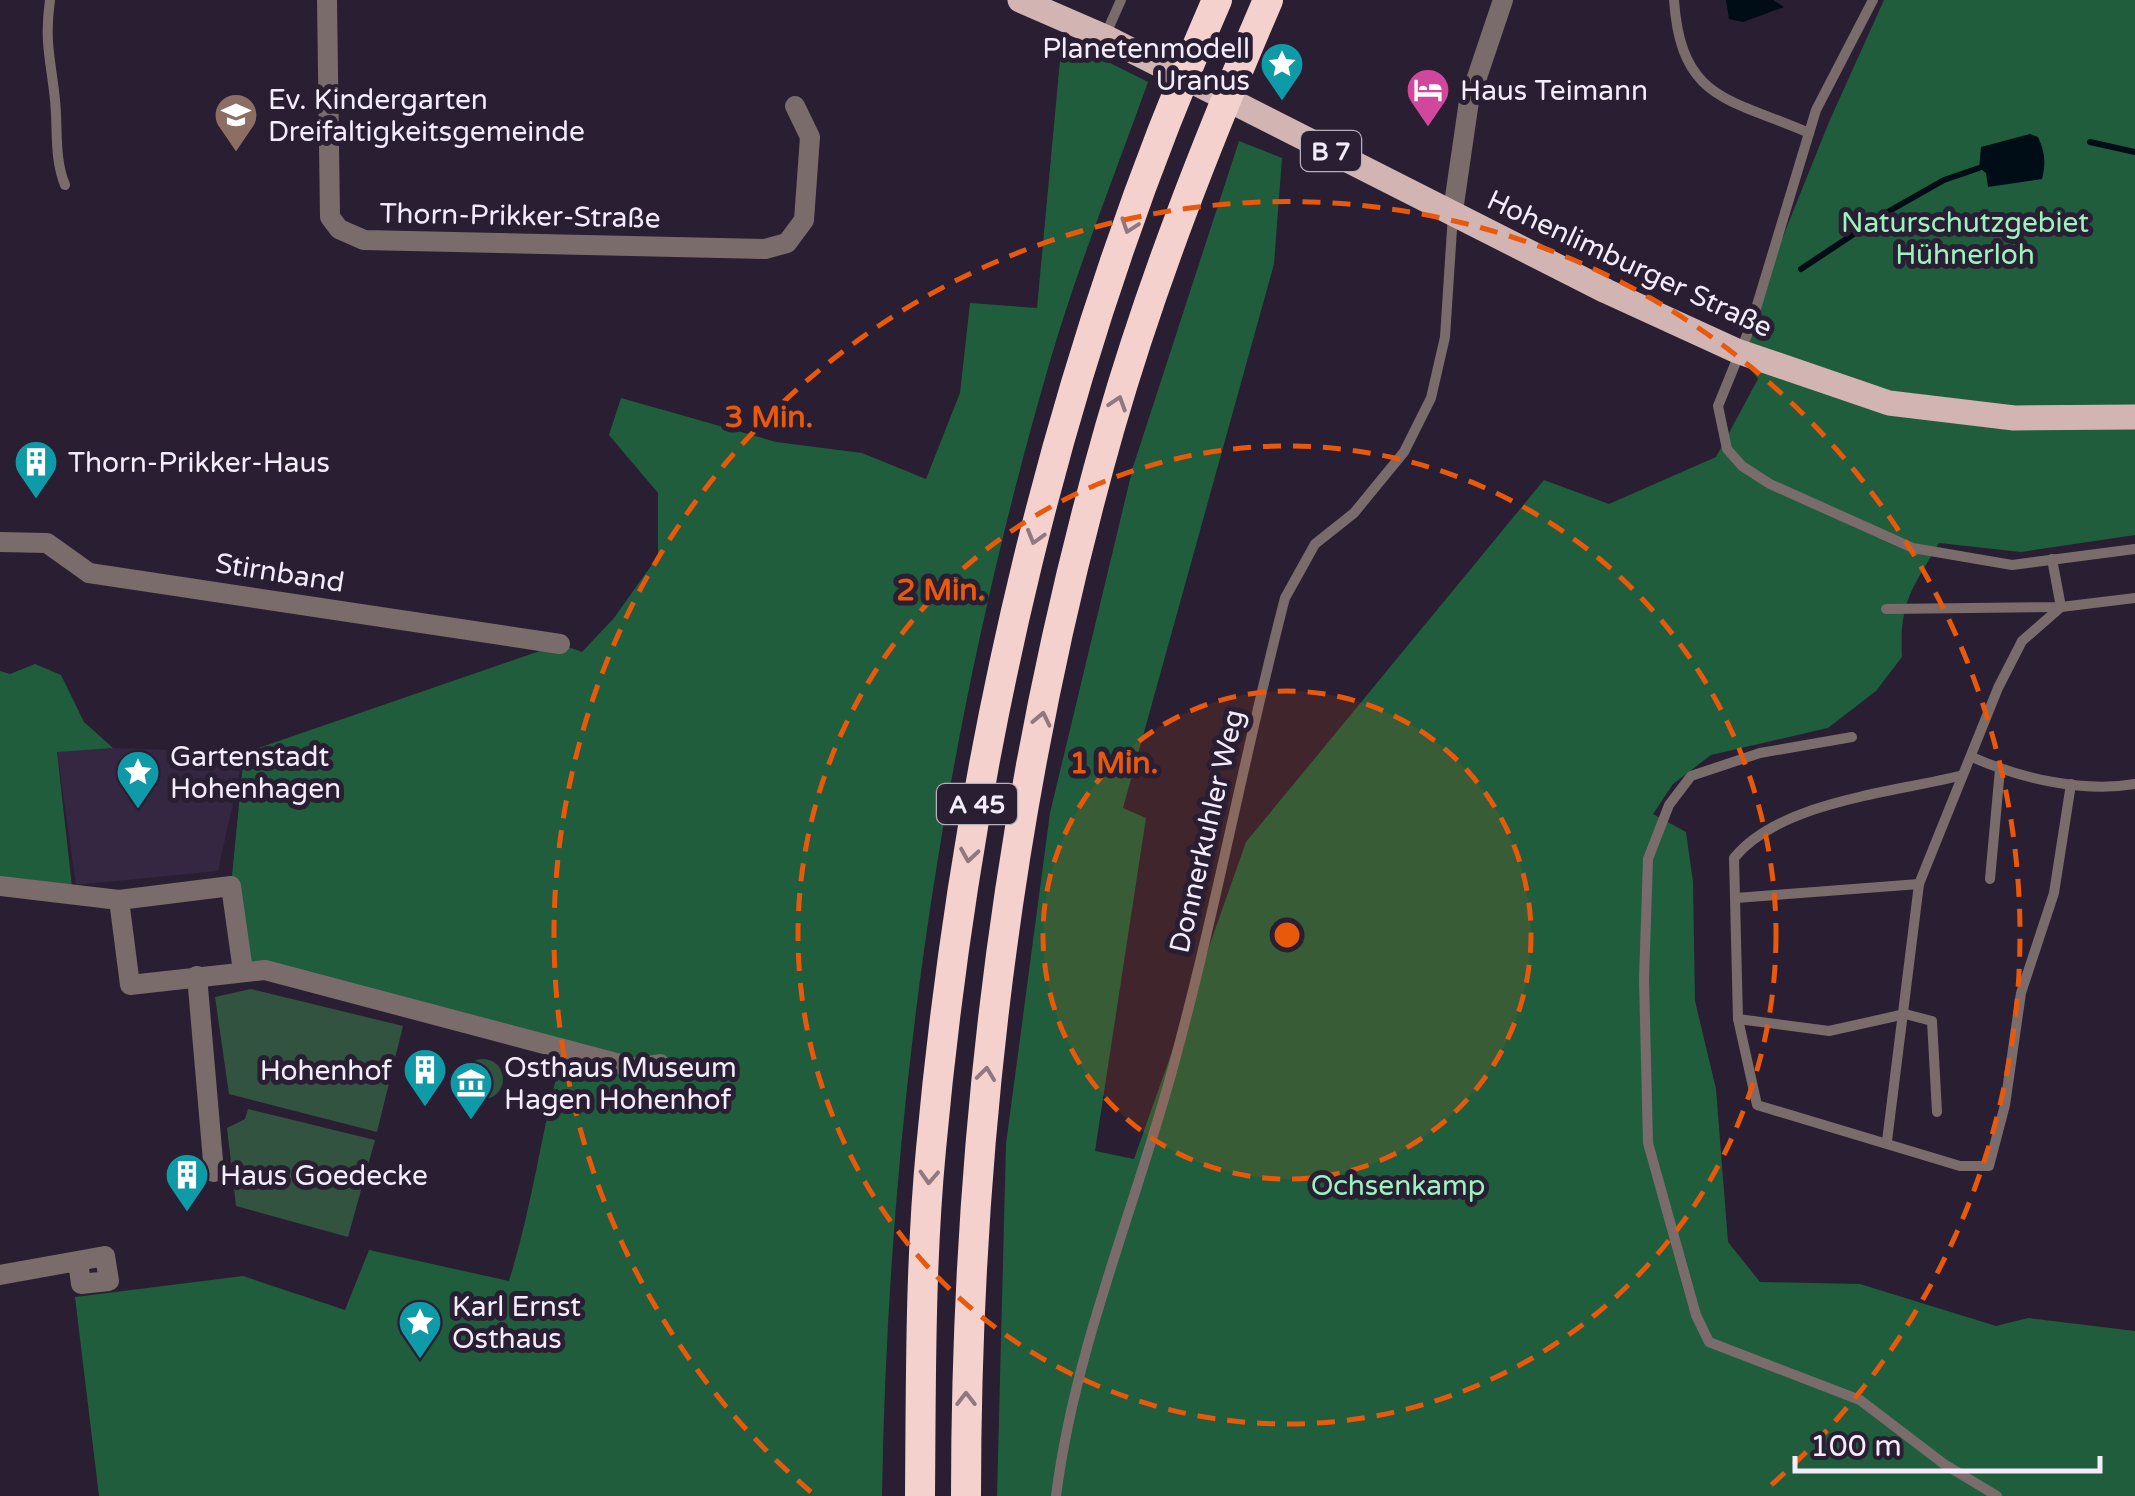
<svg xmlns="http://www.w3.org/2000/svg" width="2135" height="1496" font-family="'Varela Round',sans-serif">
  <rect width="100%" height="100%" fill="#2a1e33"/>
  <polygon fill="#352641" points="113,748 244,753 218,871 76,885 57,751"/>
  <g fill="#31533f">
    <polygon points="251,989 403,1026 377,1132 229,1094 215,997"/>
    <circle cx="483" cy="1079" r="20"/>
    <polygon points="248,1109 375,1140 348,1237 236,1206 227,1128 245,1119"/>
  </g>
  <g fill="#1f5d3d">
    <path d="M1884,0H2135V535L2021,552L1939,543C1912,589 1899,602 1902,657L1876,691L1828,728L1711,755L1673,784L1653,814L1686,832L1693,882L1695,1001L1716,1089L1728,1242L1760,1282L1860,1284L1996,1326L2028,1318L2135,1331V1496H997L1006,1144L1050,813L1133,467L1239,141L1282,158L1274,264L1123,808L1146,818L1095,1151L1134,1159L1246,842L1544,480L1609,504L1716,457L1758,379L1737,351L1829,122Z"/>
    <path d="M1062,39L1148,82C1114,177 1076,271 1048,368C942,734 888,1115 882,1496H99L75,1297L243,1276L345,1310L369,1250L509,1281C532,1208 541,1133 561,1059V1050L249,969L232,876L244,753L560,644L582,652L614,618L658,556V493L609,435L621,398L776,442L862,453L926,479L960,393L970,303L1037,308Z"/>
    <polygon points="35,664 61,675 84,722 113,748 57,752 73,896 0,884 0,671 10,674"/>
  </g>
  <g fill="#000c16">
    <polygon points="1726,0 1773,0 1784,7 1743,22 1729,19"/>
    <path d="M2030,134L2038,137C2045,152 2046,163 2042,179L1988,187L1986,173L1979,168L1981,147Z"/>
  </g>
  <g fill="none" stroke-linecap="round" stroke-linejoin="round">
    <g stroke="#000c16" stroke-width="6">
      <polyline points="2090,142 2135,152"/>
      <polyline points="1801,269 1884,214 1944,180 1979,168"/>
    </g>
    <g stroke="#7a6c6b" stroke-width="10">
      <path d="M50,0C44,43 51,60 55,100C58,129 54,158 65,185"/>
      <path d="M1674,0C1681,101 1729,98 1809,133"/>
      <polyline points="1873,0 1816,110 1751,325 1718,406 1727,449 1742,466 1770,484 1913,548 2012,565 2135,549"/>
      <polyline points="1105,36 1121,0"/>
      <polyline points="1886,609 2061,607 2052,559"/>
      <polyline points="1852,737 1760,753 1691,776 1669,805 1648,859 1644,979 1648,1143 1696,1315 1709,1342 1860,1400 1944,1464 1997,1496"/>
      <path d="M1972,757C2019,778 2083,793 2135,784"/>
      <path d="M1959,776C1890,793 1780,802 1734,858L1738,1019L1757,1105L1960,1166H1989L2005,1105L2021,993L2054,893L2071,784"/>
      <polyline points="1990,879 2000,769"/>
      <polyline points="1736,898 1919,884"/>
      <polyline points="1738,1019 1829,1031 1905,1014 1932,1021 1937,1112"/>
      <polyline points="1887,1141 1919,884 1998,688 2022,641 2061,607 2135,598"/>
      <path d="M1056,1496C1075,1348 1133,1214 1172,1071C1215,915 1244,755 1285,598L1315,544L1354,513L1404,452L1431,398L1445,337L1453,214"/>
    </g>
    <g stroke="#7a6c6b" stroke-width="20">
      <polyline points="327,0 330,217 339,229 364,240 765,249 787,243 804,220 810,137 795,106"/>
      <polyline points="1453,211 1469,101 1503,0"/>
      <polyline points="0,542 47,543 89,573 560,644"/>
      <polyline points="0,886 119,900 231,886 243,971"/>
      <polyline points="119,900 130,985 265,970 635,1068 660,1064"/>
      <polyline points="197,976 214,1172"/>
      <polyline points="0,1275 105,1256 109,1281 81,1284 78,1261"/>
    </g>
    <polyline stroke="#d2b4b2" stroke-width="25" points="1020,0 1105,37 1606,291 1737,351 1889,403 2014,418 2135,417"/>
    <g stroke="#f5d1ce" stroke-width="30">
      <path d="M920,1496C921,1381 920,1264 931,1149C967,756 1057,361 1217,0"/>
      <path d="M966,1496C966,1136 1011,775 1110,427C1152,281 1208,140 1268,0"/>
    </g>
  </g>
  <defs><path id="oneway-chevron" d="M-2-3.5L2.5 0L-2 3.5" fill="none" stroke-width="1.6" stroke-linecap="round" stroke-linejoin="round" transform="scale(2.5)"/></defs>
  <g stroke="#907880">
    <use href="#oneway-chevron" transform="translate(1129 226) rotate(109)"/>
    <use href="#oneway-chevron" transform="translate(1118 403) rotate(-72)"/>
    <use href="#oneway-chevron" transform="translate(1035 537) rotate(106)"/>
    <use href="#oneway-chevron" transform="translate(1042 719) rotate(-78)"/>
    <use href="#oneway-chevron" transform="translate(969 855) rotate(99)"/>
    <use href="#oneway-chevron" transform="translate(986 1074) rotate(-83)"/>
    <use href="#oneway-chevron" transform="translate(929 1177) rotate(93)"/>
    <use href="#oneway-chevron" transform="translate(966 1399) rotate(-90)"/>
  </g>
  <circle cx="1287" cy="935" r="244" fill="#e8590c" fill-opacity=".12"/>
  <g fill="none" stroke="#e8590c" stroke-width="5" stroke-dasharray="18 12">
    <circle cx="1287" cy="935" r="244"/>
    <circle cx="1287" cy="935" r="489"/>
    <path d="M811 1492A733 733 0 1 1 1763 1492"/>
  </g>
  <defs>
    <symbol id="sight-pin" viewBox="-11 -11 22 30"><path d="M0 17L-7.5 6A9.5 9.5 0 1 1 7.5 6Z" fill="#0f9aa8" stroke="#2a1e33"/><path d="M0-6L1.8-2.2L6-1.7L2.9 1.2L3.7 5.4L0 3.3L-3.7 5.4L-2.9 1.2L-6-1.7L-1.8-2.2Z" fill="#fff"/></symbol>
    <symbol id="hotel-pin" viewBox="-11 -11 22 30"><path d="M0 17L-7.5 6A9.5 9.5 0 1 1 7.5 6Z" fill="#d1479c" stroke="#2a1e33"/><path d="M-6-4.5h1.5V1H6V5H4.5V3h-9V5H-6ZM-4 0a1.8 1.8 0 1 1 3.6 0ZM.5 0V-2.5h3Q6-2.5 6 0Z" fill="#fff"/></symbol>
    <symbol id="school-pin" viewBox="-11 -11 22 30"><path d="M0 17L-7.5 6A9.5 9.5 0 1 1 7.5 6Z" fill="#8d6e63" stroke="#2a1e33"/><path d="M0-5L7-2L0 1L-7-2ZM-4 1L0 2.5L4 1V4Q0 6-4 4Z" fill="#fff"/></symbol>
    <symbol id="building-pin" viewBox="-11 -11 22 30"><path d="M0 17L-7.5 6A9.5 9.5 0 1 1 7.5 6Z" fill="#0f9aa8" stroke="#2a1e33"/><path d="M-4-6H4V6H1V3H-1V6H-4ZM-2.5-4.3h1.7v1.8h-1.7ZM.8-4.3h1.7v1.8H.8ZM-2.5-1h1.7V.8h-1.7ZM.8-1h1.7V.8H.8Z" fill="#fff"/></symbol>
    <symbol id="museum-pin" viewBox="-11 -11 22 30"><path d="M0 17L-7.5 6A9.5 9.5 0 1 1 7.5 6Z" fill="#0f9aa8" stroke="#2a1e33"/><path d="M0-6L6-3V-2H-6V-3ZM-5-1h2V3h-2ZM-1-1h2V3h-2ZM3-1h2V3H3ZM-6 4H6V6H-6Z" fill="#fff"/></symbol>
  </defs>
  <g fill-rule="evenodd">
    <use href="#sight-pin" x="1257" y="39" width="50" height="68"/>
    <use href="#hotel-pin" x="1403" y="65" width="50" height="68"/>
    <use href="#school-pin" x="211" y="90" width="50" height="68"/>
    <use href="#building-pin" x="11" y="437" width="50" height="68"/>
    <use href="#sight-pin" x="113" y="747" width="50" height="68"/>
    <use href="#building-pin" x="400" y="1045" width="50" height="68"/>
    <use href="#museum-pin" x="446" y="1058" width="50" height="68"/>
    <use href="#building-pin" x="162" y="1150" width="50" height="68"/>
    <use href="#sight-pin" x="395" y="1297" width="50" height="68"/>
  </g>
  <g text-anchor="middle" stroke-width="10" stroke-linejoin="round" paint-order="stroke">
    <g fill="#2a1e33" stroke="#b7aebe" stroke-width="2.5">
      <rect x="1301" y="131" width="60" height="40" rx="8"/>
      <rect x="937" y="784" width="80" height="40" rx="8"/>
    </g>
    <g font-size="25" font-weight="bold" fill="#f3ecfa">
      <text x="1331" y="160">B 7</text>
      <text x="977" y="813">A 45</text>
    </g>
    <g font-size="28" fill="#f3ecfa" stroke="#2a1e33" text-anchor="start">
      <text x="1250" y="58" text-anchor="end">Planetenmodell<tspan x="1250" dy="32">Uranus</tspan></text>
      <text x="1460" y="100">Haus Teimann</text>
      <text x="268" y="109">Ev. Kindergarten<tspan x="268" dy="32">Dreifaltigkeitsgemeinde</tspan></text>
      <text x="68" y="472">Thorn-Prikker-Haus</text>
      <text x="170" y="766">Gartenstadt<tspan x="170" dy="32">Hohenhagen</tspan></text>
      <text x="504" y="1077">Osthaus Museum<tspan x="504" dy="32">Hagen Hohenhof</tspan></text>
      <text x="392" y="1080" text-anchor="end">Hohenhof</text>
      <text x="220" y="1185">Haus Goedecke</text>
      <text x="452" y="1316">Karl Ernst<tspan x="452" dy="32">Osthaus</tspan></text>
    </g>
    <g font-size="28" fill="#f3ecfa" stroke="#2a1e33">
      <text transform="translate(520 215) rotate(1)" y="10">Thorn-Prikker-Straße</text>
      <text transform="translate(1630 263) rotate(25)" y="10">Hohenlimburger Straße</text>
      <text transform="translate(280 572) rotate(9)" y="10">Stirnband</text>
      <text transform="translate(1206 831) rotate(-77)" y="10">Donnerkuhler Weg</text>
    </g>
    <g font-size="28" fill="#9bf4c0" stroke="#2a1e33">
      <text x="1965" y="232">Naturschutzgebiet<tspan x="1965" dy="32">Hühnerloh</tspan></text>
      <text x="1398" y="1195">Ochsenkamp</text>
    </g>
  </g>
  <circle cx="1287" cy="935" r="15" fill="#e8590c" stroke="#2a1e33" stroke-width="5"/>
  <g font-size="30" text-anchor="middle" font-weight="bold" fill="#e8590c" stroke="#2a1e33" stroke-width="10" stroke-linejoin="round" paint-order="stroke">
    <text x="769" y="427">3 Min.</text>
    <text x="941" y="600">2 Min.</text>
    <text x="1114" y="773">1 Min.</text>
  </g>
  <path d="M1795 1456v15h305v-15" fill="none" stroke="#f3ecfa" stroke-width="5"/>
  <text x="1810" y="1456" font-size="30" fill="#f3ecfa" stroke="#2a1e33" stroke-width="8" paint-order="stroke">100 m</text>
</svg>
